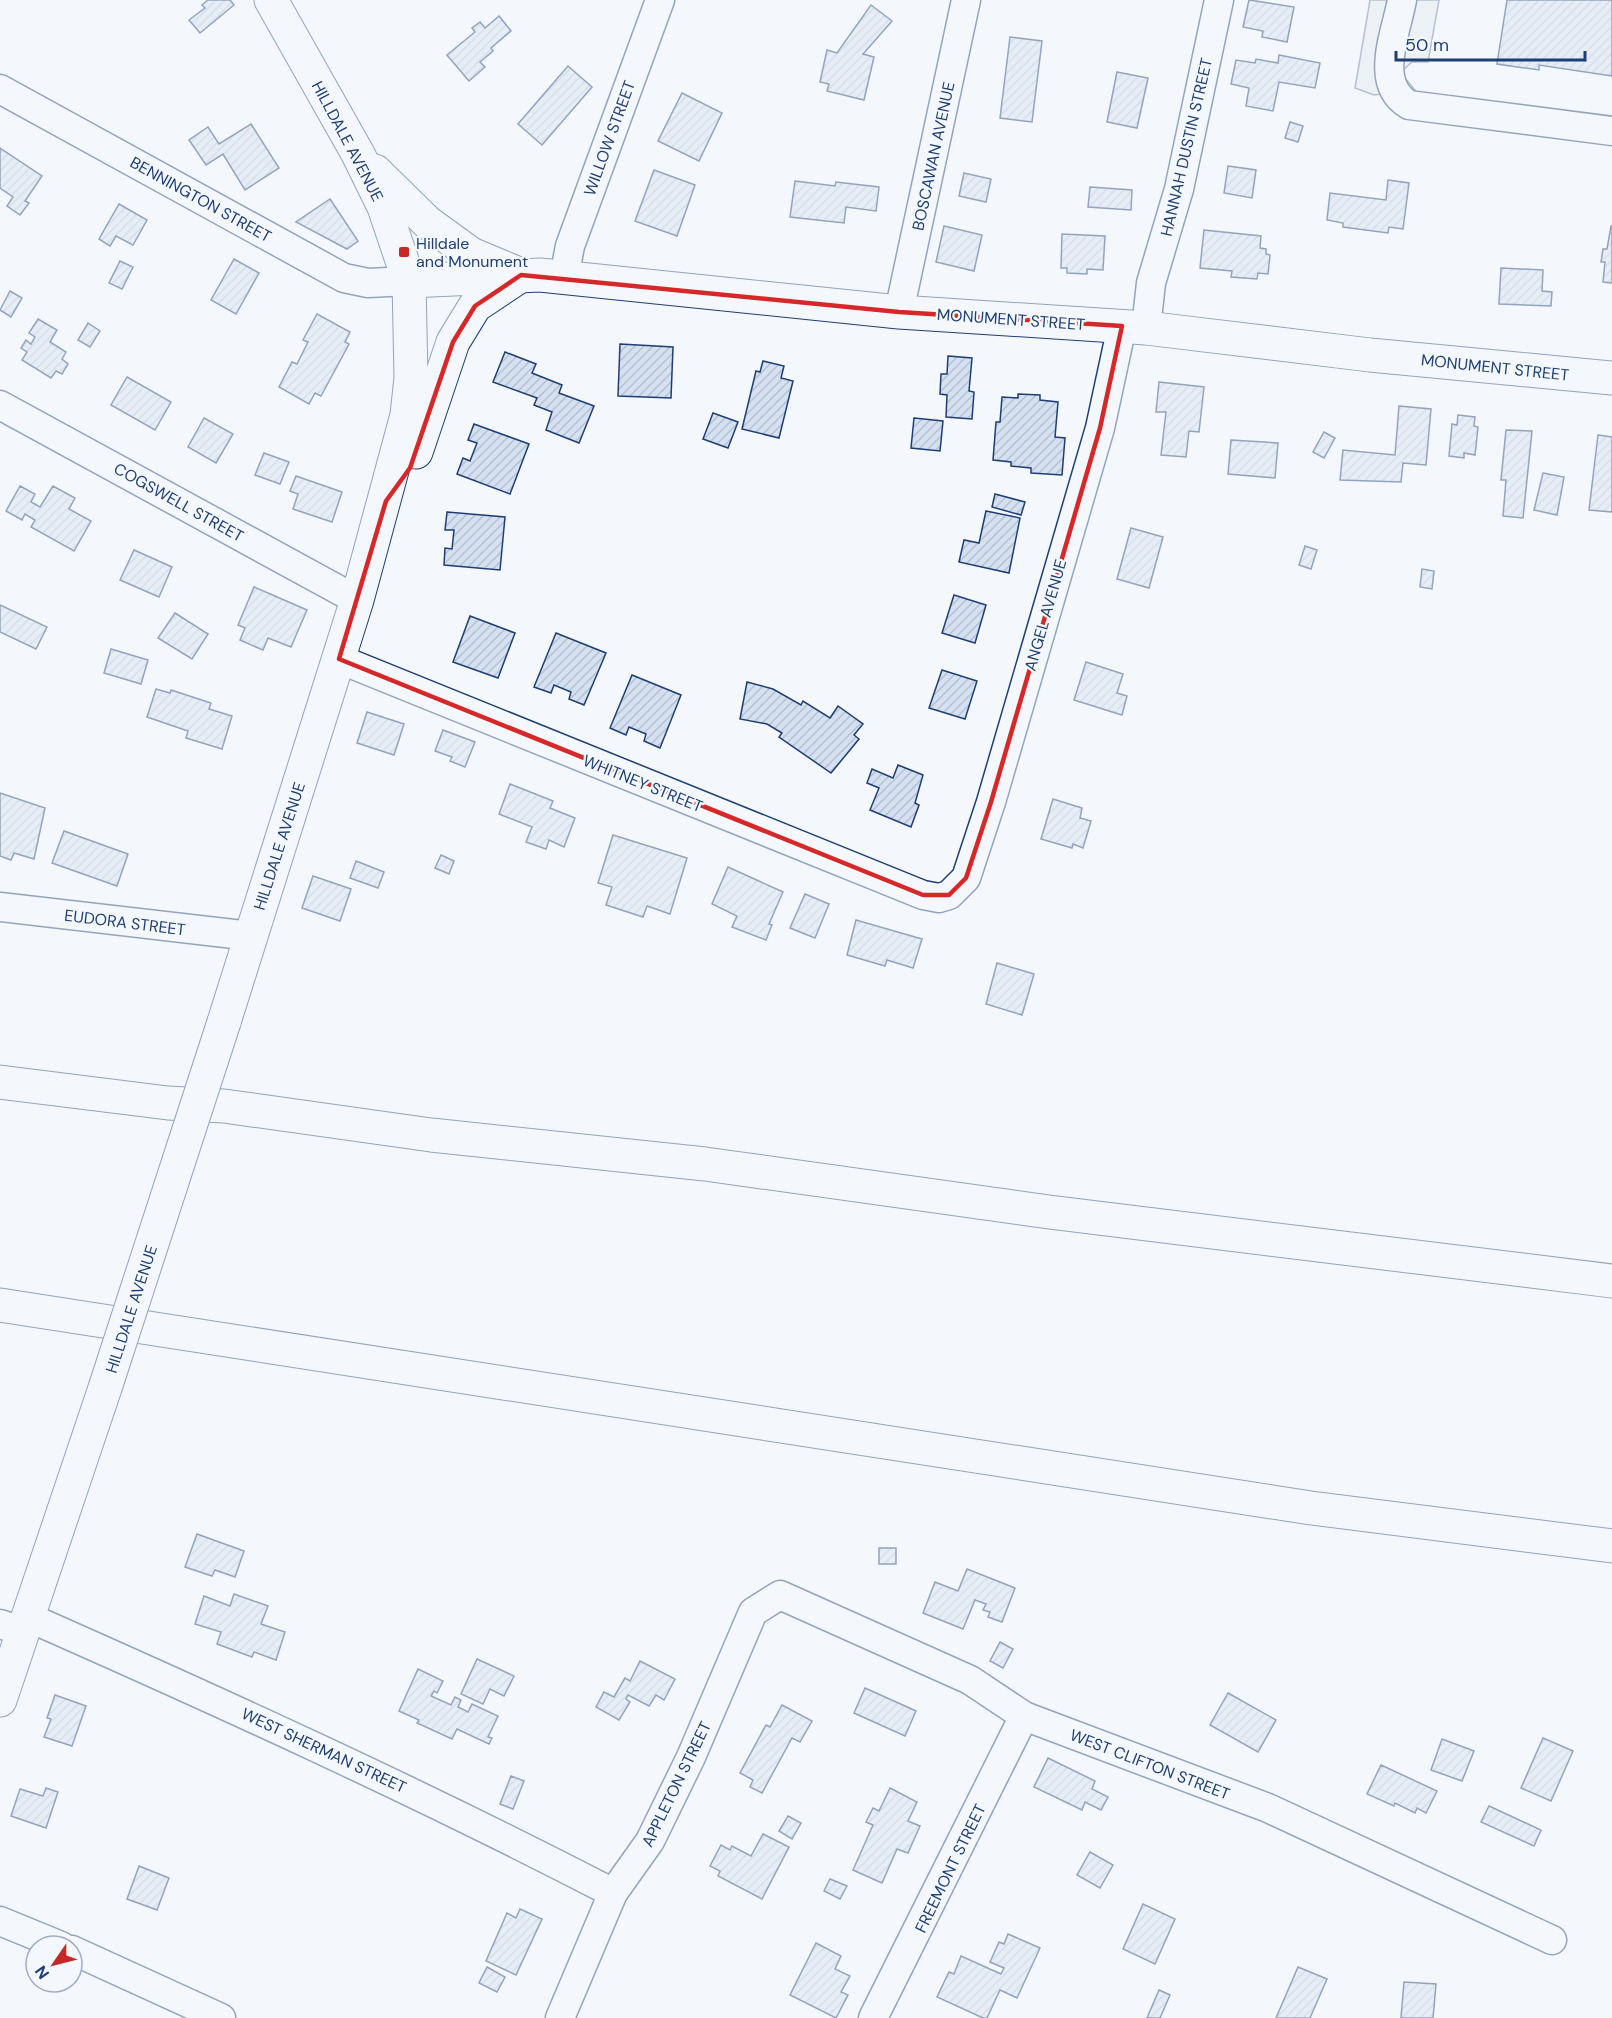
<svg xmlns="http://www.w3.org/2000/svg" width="1612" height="2018" font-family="'DM Sans',sans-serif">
  <defs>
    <pattern id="building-hatch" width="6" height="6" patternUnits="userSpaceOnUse" patternTransform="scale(1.5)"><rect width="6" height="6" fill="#d5e0f0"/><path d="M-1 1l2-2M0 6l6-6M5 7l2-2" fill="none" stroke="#b6c1d1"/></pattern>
  </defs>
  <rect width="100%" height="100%" fill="#f4f7fb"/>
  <polygon fill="#e3e8f0" stroke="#687fa3" stroke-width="1.5" points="1370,0 1439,0 1428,62 1412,62 1403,70 1405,78 1415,90 1374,95 1355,88"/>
  <g fill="url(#building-hatch)" stroke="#1d3f73" stroke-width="1.5">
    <polygon points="208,0 230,0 234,5 200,33 189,20 205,8 202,5"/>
    <polygon points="1249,0 1294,7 1287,42 1262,37 1263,31 1243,27"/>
    <polygon points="1507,0 1612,0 1612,76 1539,65 1539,70 1497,64"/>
    <polygon points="871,5 892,21 863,54 874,57 864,100 827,91 829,84 820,82 827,50 837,53"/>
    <polygon points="499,16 511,31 491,48 493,51 480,62 485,67 469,81 447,55 475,32 472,28 480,22 485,28"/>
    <polygon points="1010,37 1042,41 1032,122 1000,118"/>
    <polygon points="1279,55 1320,63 1315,88 1279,82 1273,111 1246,106 1249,88 1231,84 1236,60 1255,63 1256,59 1278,63"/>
    <polygon points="568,66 592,87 542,145 518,124"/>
    <polygon points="1117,72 1148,78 1137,128 1107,122"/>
    <polygon points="682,93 722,113 699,161 658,141"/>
    <polygon points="1290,122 1303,126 1298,142 1285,138"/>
    <polygon points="251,124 279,168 245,190 223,154 206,165 189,140 208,127 219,144"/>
    <polygon points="0,148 42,176 25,201 29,203 20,215 7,206 13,197 0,188"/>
    <polygon points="1228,166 1256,170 1252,198 1224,193"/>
    <polygon points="654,170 695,185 677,236 635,221"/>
    <polygon points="964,173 991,179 986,202 959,196"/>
    <polygon points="1388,180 1409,183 1403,229 1389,227 1388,233 1343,227 1343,223 1327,220 1330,193 1386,200"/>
    <polygon points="795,181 835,186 836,182 879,187 876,211 846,207 844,223 790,217"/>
    <polygon points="1090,187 1132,190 1131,210 1088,207"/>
    <polygon points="330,199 358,241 347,249 296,222"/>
    <polygon points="119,204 147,220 133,245 116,236 110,246 99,239"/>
    <polygon points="944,226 982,235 974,271 936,262"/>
    <polygon points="1611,226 1612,226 1612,283 1603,282 1605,262 1601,262 1603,249 1607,249"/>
    <polygon points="1204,230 1261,236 1260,248 1266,249 1266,254 1270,255 1268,274 1258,273 1257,279 1231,277 1232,271 1200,268"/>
    <polygon points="1062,234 1105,236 1103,270 1087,269 1087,274 1067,273 1067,268 1061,268"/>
    <polygon points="234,259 259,273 236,314 211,300"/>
    <polygon points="120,261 133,267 122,289 109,283"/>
    <polygon points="1501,268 1543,270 1542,291 1552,292 1551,306 1499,304"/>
    <polygon points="10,291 22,298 11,317 0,310"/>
    <polygon points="317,314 350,332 345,342 349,344 321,396 315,393 309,404 279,387 292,362 297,364 308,342 303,340"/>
    <polygon points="38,319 57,330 50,342 66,352 62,359 68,364 62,374 56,371 51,378 22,360 27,352 21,348 26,340 31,344 35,337 29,333"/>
    <polygon points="88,323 100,331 90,347 78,340"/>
    <polygon points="620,344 673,347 671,398 618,396"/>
    <polygon points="505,352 536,364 532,373 562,385 559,393 594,406 579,443 546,430 552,412 534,405 537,398 493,382"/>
    <polygon points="948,356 972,358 969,391 974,392 972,419 946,417 947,395 940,394 941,374 947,374"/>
    <polygon points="763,361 784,366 781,378 793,381 779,438 742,429 756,371 760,372"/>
    <polygon points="127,377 171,402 155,430 111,405"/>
    <polygon points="1159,382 1204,387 1199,432 1189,431 1186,457 1161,455 1166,412 1156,412"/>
    <polygon points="1018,394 1040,395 1040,400 1058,402 1055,437 1065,438 1062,475 1031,473 1031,468 1011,466 1011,462 993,460 996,422 1000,422 1002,397 1018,398"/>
    <polygon points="1399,406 1431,409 1426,465 1403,463 1401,482 1340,480 1343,450 1395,455"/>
    <polygon points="713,413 738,422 728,448 703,439"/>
    <polygon points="1458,415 1475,417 1474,426 1478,427 1475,455 1464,453 1464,458 1449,456 1452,424 1457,425"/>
    <polygon points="204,418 233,434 216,463 188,447"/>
    <polygon points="914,418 943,421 940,451 911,448"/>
    <polygon points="474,424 529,444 510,494 457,474 463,458 470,461 477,443 468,440"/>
    <polygon points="1506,430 1532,431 1523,518 1503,516 1506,480 1501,480"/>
    <polygon points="1324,432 1335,438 1324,458 1313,452"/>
    <polygon points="1598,435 1612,437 1612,512 1589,510"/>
    <polygon points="1231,440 1278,443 1275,478 1228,474"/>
    <polygon points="264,453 289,462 280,484 255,475"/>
    <polygon points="1543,473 1564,477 1557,515 1534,510"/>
    <polygon points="296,476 342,492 332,522 293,509 298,494 290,491"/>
    <polygon points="20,486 35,494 31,502 40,507 53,486 75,498 69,509 91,521 74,551 31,527 35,520 25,514 22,520 6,511"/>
    <polygon points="995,494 1025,502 1021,515 992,507"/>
    <polygon points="986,511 1020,518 1009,573 959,562 964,540 979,543"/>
    <polygon points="447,512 505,517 500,570 444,565 445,548 452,549 454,530 445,530"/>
    <polygon points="1131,528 1163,537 1149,588 1117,579"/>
    <polygon points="1305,546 1317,550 1311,569 1299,565"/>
    <polygon points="134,550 172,567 159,597 120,580"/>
    <polygon points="1422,569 1434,571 1432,589 1420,587"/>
    <polygon points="254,587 307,610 291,647 268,638 263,650 240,640 245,628 238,625"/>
    <polygon points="954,595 986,605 975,643 942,633"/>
    <polygon points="0,605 47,627 36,649 0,632"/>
    <polygon points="175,613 208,634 192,659 158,638"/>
    <polygon points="470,616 515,633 498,678 453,662"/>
    <polygon points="556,633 606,653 584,705 569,699 571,692 554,685 551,693 534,687"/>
    <polygon points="111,649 148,660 141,684 104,673"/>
    <polygon points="1086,662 1123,674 1117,693 1127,696 1122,715 1074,700"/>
    <polygon points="942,670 977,681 965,719 929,708"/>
    <polygon points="632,675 681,695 660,748 644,741 646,734 629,727 626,735 610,728"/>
    <polygon points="747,682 773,689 801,705 803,701 830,718 838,706 863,724 854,735 859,739 831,773 779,737 782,733 767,724 740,719"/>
    <polygon points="156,689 170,693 171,690 211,703 209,709 232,716 222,749 186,738 188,731 147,717"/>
    <polygon points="367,712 404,724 394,755 357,743"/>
    <polygon points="443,730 475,742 465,767 450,761 452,757 435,751"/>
    <polygon points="898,765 923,775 915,803 919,805 911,827 870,810 879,788 867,783 872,769 893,778"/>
    <polygon points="510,784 553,801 550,808 575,818 564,847 549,840 546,849 526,842 532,827 499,814"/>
    <polygon points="0,793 45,808 34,859 14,853 11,860 0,856"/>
    <polygon points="1053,799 1082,808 1080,818 1091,821 1083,848 1073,844 1072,848 1041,839"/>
    <polygon points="64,831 128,854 117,886 52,863"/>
    <polygon points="613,835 687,858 670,914 647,906 643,917 606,905 612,887 598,883"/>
    <polygon points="441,855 454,861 449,874 435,868"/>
    <polygon points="356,861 384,872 378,888 350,878"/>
    <polygon points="728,867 783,892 769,924 772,925 766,940 732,927 737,916 712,904"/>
    <polygon points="313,876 351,889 340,921 302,908"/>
    <polygon points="805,894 829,904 815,938 790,928"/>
    <polygon points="856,920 922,939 913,968 887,960 885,966 847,955"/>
    <polygon points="997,963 1034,974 1022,1015 986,1004"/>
    <polygon points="197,1534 244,1551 235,1577 215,1570 212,1576 185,1567"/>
    <rect x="879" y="1548" width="17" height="16"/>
    <polygon points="967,1569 1015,1588 1002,1622 988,1617 990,1612 983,1610 986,1604 975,1600 963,1629 923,1613 935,1582 958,1591"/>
    <polygon points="234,1594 268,1606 261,1624 285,1632 276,1660 254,1652 252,1657 217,1644 221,1632 195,1624 204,1596 230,1606"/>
    <polygon points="1000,1642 1013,1649 1003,1668 990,1661"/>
    <polygon points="477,1659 514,1676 504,1696 490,1689 483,1704 461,1694"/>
    <polygon points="640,1661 675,1679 664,1700 656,1695 649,1706 628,1695 626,1699 630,1702 619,1720 596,1707 604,1692 614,1697 625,1678 630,1681"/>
    <polygon points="418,1669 443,1681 437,1693 434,1691 431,1696 451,1705 455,1697 461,1700 458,1707 468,1712 472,1704 498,1716 488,1737 492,1738 489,1744 457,1729 452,1739 417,1723 419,1720 399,1711"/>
    <polygon points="865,1688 916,1711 905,1736 854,1713"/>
    <polygon points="1228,1693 1276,1720 1258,1752 1210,1725"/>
    <polygon points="55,1695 86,1706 72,1746 44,1737 51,1719 47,1718"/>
    <polygon points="782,1705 812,1721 800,1742 792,1738 762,1793 750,1787 753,1780 740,1773 766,1725 770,1727"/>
    <polygon points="1543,1738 1573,1751 1551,1801 1521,1788"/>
    <polygon points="1442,1739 1474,1751 1462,1781 1431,1770"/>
    <polygon points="1048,1758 1095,1781 1092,1789 1108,1797 1101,1810 1085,1802 1082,1810 1034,1787"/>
    <polygon points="1381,1765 1437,1791 1426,1813 1417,1808 1415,1813 1395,1803 1394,1806 1367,1794"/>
    <polygon points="511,1776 524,1781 513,1809 500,1804"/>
    <polygon points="46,1788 58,1792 46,1828 11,1816 20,1789 43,1796"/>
    <polygon points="890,1788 917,1802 908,1821 920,1826 908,1853 897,1849 882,1883 853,1870 873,1825 866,1822 873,1808 879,1811"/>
    <polygon points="1489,1806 1541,1830 1534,1846 1481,1822"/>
    <polygon points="788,1816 801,1823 792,1839 779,1831"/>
    <polygon points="763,1834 789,1847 762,1899 718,1876 720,1871 710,1866 721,1845 730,1850 732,1846 751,1856"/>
    <polygon points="1090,1852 1113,1865 1100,1888 1077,1875"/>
    <polygon points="139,1866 169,1878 157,1910 127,1899"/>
    <polygon points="830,1879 847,1886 840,1899 824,1891"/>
    <polygon points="1143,1904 1175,1919 1155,1964 1123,1949"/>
    <polygon points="520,1909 542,1919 516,1975 486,1961 507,1913 516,1918"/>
    <polygon points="1008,1934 1040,1948 1017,1998 1000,1990 987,2018 983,2018 937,1997 949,1972 954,1974 961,1956 1001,1974 1004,1968 990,1962 999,1942 1004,1944"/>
    <polygon points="816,1943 841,1956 835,1969 850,1976 841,1992 848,1995 836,2018 790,1995"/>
    <polygon points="487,1967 505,1977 497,1992 479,1983"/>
    <polygon points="1298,1967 1327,1979 1310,2018 1276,2018"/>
    <polygon points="1404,1982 1436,1984 1433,2018 1401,2018"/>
    <polygon points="1159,1990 1170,1995 1160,2018 1147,2018"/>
  </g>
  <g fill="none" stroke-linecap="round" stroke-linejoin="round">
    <defs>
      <g id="minor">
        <path d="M1402,0C1396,33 1373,84 1409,105L1612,131"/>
        <polyline points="0,89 344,278 368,283 409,281"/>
        <polyline points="564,277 570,246 660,0"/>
        <polyline points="899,312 966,0"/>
        <polyline points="1146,328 1151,283 1179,189 1219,0"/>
        <polyline points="0,405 357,600"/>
        <polyline points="339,659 923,895 939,898 949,895 966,878 991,802 1100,428 1122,326"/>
        <polyline points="0,907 251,936"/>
        <path d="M30,1618C227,1705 422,1794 613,1893"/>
        <polyline points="0,1624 25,1632"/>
        <polyline points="0,1921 61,1946"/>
        <polyline points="72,1950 221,2018"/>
        <polyline points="560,2018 613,1893 650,1841 691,1757 753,1612 780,1595 970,1680 1024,1716 1268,1808 1552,1940"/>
        <polyline points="873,2018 1024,1716"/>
      </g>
      <g id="major">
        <polyline points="375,171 427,222 471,254 514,272"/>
        <polyline points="409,281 540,275 899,312 1146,328 1370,355 1612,378"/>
        <polyline points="416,452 453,342 475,306 520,276"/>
        <polyline points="224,1022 357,600 407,415 411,378 409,281 384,207 358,154 271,0"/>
        <polyline points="0,1700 105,1388"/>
      </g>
      <g id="highway">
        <polyline points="0,1082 168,1103 224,1106 431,1135 705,1164 1049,1212 1612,1281"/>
        <polyline points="0,1305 1311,1508 1612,1546"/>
      </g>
    </defs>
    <use href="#minor" stroke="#1d3f73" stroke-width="31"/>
    <use href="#major" stroke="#1d3f73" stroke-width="35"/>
    <use href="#highway" stroke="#1d3f73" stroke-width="35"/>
    <use href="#minor" stroke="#f4f7fb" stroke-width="28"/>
    <use href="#major" stroke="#f4f7fb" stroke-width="33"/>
    <use href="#highway" stroke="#f4f7fb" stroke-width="33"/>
    <defs>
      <polyline id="major-bridge" points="105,1388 224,1022"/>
    </defs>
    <use href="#major-bridge" stroke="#1d3f73" stroke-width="35" stroke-linecap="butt"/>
    <use href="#major-bridge" stroke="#f4f7fb" stroke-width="33"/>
  </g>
  <path d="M0 0H1612V2018H0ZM521,275L899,312L1122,326L1100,428L991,802L966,878L949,895H923L339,659L386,501L410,468L453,342L475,306Z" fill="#f4f7fb" fill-opacity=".55" fill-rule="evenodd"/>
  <path fill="none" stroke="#d62828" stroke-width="4.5" stroke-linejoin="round" d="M521,275L899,312L1122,326L1100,428L991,802L966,878L949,895H923L339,659L386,501L410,468L453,342L475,306Z"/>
  <rect fill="#c62828" stroke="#f4f7fb" stroke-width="2" x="398" y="246" width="12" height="12" rx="3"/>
  <g text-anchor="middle" stroke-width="4.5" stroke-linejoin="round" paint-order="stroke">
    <g font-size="16" fill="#1d3f73" stroke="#f4f7fb">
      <text transform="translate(609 138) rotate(-70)" y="6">WILLOW STREET</text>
      <text transform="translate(348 141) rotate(62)" y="6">HILLDALE AVENUE</text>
      <text transform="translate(1186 147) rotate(-77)" y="6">HANNAH DUSTIN STREET</text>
      <text transform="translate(933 156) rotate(-78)" y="6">BOSCAWAN AVENUE</text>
      <text transform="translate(201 199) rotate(29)" y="6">BENNINGTON STREET</text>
      <text transform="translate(1011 319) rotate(4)" y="6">MONUMENT STREET</text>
      <text transform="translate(1495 367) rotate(6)" y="6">MONUMENT STREET</text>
      <text transform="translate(179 502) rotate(29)" y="6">COGSWELL STREET</text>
      <text transform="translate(1045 615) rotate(-74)" y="6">ANGEL AVENUE</text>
      <text transform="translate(643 783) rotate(22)" y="6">WHITNEY STREET</text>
      <text transform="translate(279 846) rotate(-72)" y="6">HILLDALE AVENUE</text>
      <text transform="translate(125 922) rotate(7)" y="6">EUDORA STREET</text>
      <text transform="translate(131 1309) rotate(-72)" y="6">HILLDALE AVENUE</text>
      <text transform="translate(324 1750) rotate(25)" y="6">WEST SHERMAN STREET</text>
      <text transform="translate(1150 1764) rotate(21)" y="6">WEST CLIFTON STREET</text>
      <text transform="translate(676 1784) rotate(-64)" y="6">APPLETON STREET</text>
      <text transform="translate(950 1868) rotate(-64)" y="6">FREEMONT STREET</text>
    </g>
    <g font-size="16" fill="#1d3f73" stroke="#f4f7fb" text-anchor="start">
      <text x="416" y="249">Hilldale<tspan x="416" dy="18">and Monument</tspan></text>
    </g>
  </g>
  <g transform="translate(54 1964) rotate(235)"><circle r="28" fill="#f4f7fb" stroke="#9eadc5" stroke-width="1.5"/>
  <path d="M0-4.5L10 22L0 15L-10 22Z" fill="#c62828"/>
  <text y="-9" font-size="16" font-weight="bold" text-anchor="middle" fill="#1d3f73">N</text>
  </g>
  <path d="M1396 51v9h189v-9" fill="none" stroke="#1d3f73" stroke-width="3"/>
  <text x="1405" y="51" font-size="18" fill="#1d3f73" stroke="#f4f7fb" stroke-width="4.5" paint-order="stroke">50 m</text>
</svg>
